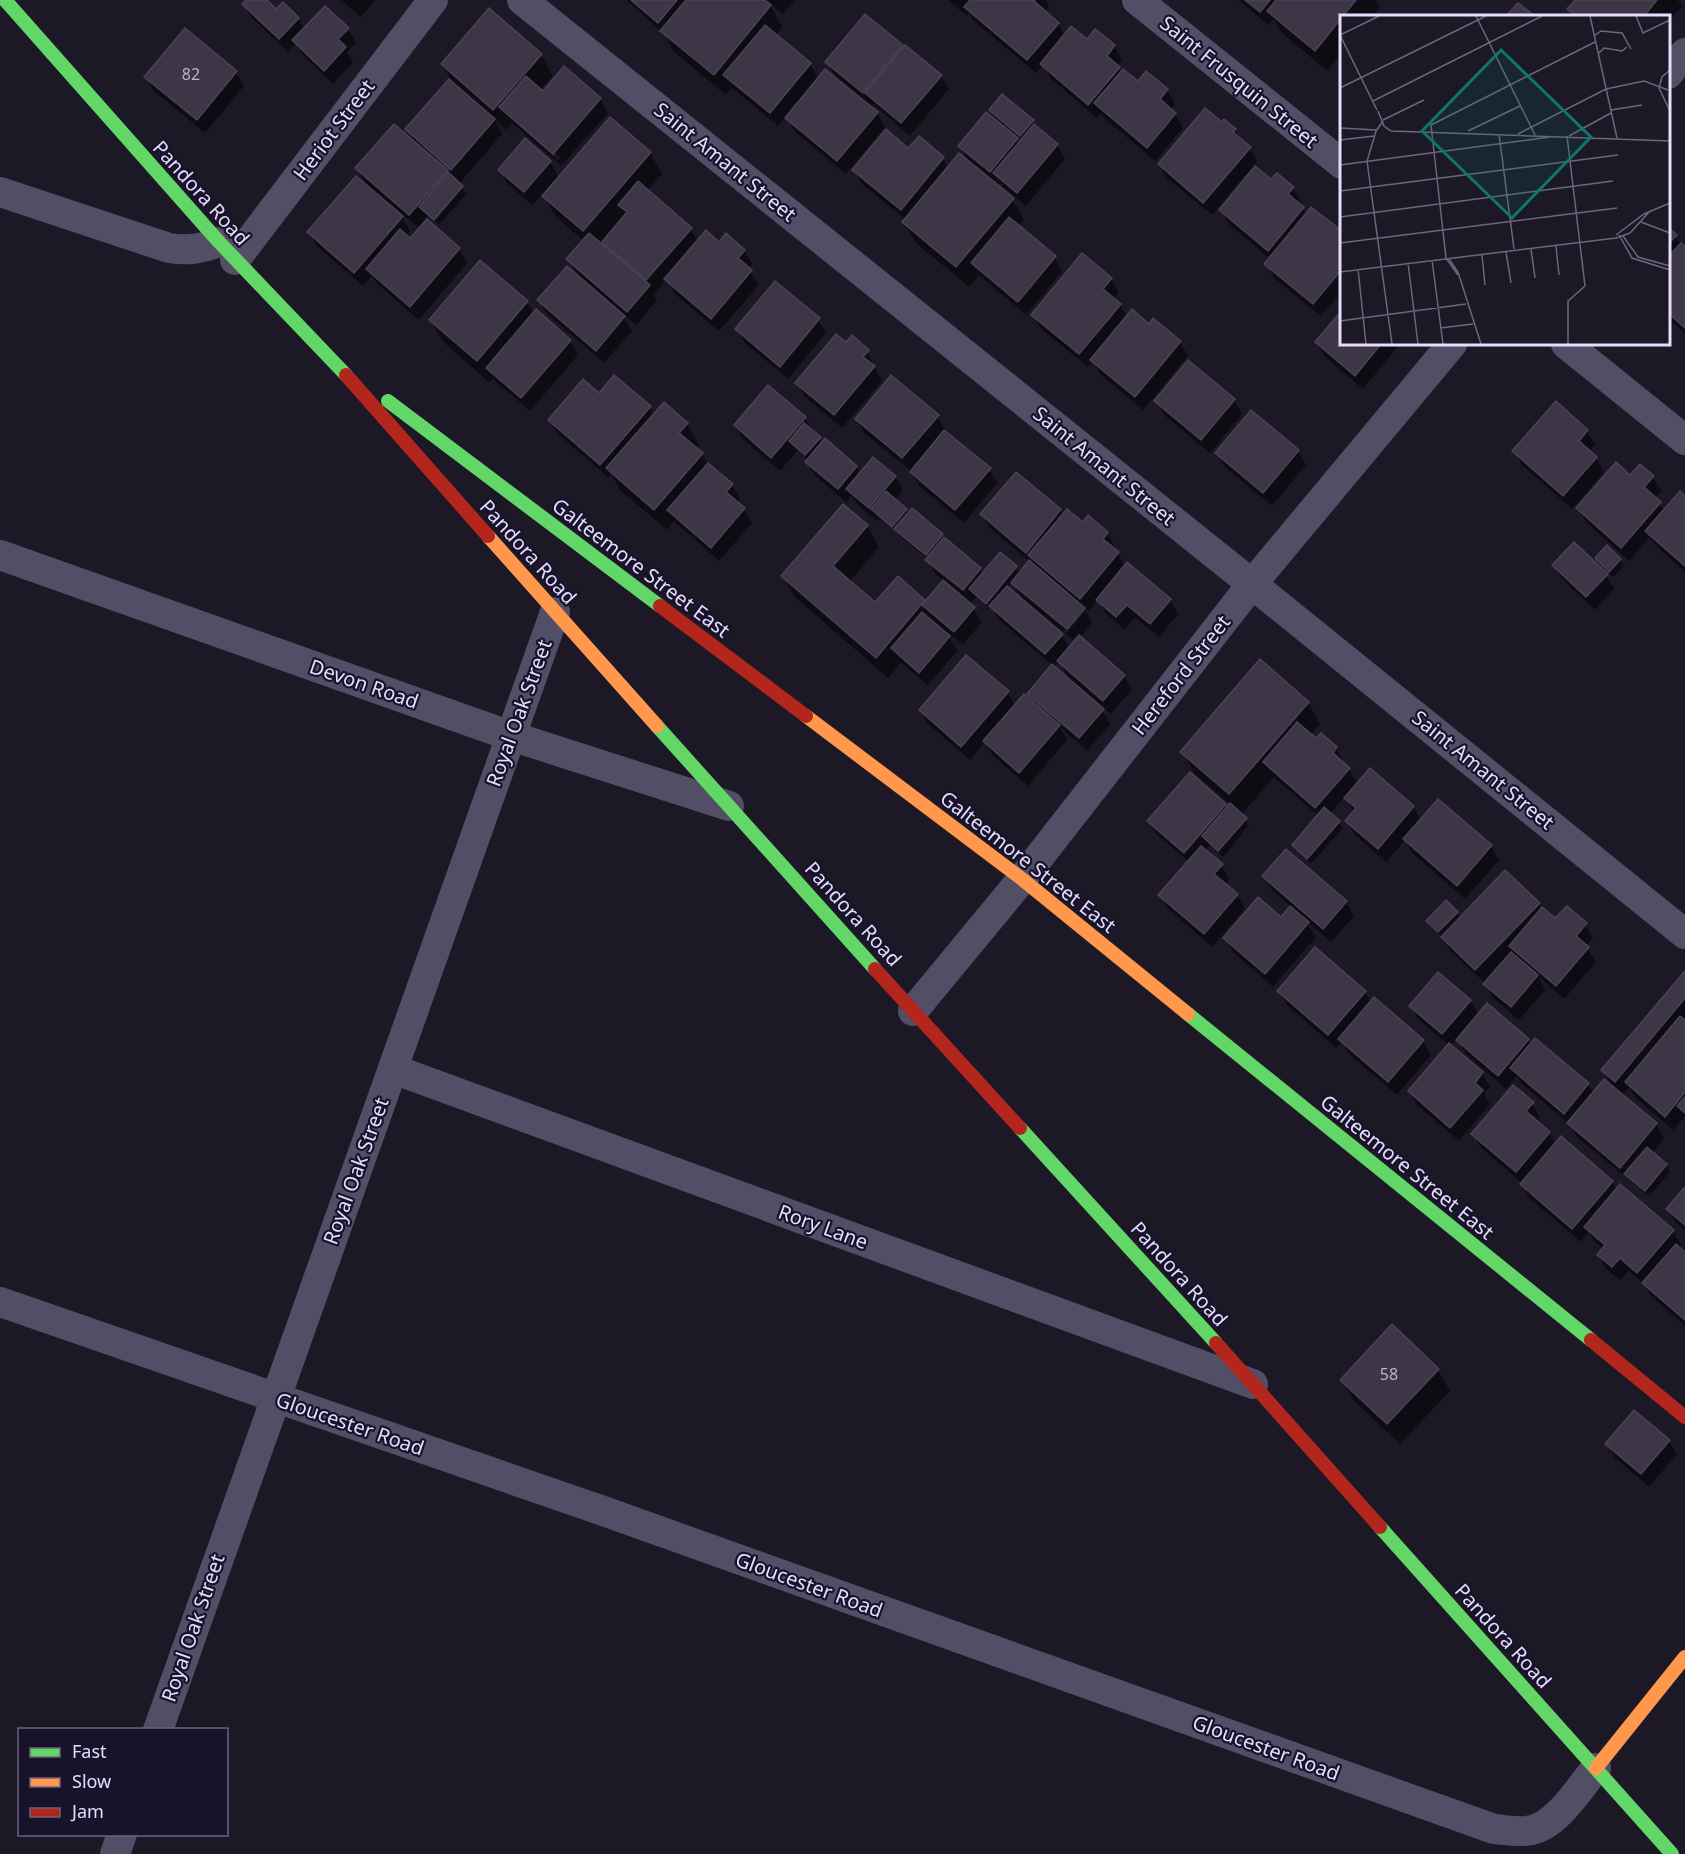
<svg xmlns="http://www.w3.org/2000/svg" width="1685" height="1854" font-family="'Noto Sans',sans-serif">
  <rect width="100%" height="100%" fill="#1c1825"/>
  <g fill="#0007" fill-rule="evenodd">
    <polygon points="248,0 265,0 276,11 298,19 304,29 325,8 348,29 356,43 347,52 353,62 333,84 302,54 296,44 288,52 252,18 244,4"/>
    <polygon points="341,0 375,0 361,17"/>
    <polygon points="626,0 795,0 783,14 768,2 782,27 776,35 810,64 819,79 837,80 827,62 902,46 941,76 949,89 910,136 873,104 870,108 877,113 885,127 846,174 795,132 786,116 778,126 732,88 726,95 674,52 664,34"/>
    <polygon points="948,0 1046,0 1049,6 1044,12 1058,24 1065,36 1114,46 1122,60 1117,66 1121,73 1138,83 1167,90 1175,104 1170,110 1175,114 1183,128 1155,161 1103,117 1101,113 1097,118 1050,78 1043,65 1036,73 974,21 969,13 967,16"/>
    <polygon points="1238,0 1376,0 1380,7 1372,16 1342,16 1342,53 1327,71 1281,32 1274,19 1269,25"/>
    <polygon points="1577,0 1678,0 1682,6 1668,22 1668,16 1573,16 1569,9"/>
    <path d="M541,55L553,76L540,90L543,93L600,99L608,113L561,166L512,123L506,130L495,120L502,134L459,184L466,194L439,225L428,216L418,227L399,212L410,231L406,236L411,240L427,221L459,249L467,263L419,320L376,283L372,275L363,286L317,246L309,232L367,187L357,168L414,142L407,130L454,85L442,64ZM516,119L560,157L558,160L514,121Z"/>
    <polygon points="236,72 244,86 205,133 154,91 146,77"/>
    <polygon points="991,110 1032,121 1036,127 1057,145 1065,159 1026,206 1003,187 1001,183 997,187 1012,199 1024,220 1018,227 1054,257 1062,271 1026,315 979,275 969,287 916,243 904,222 906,220 862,184 854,170 908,151 943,158 948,168 970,164 960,146 986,114 1017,139 1020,144 1023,140 994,116"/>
    <polygon points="1222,124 1235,129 1242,141 1249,148 1257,161 1253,166 1271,182 1293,188 1301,202 1299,204 1307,214 1342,233 1342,292 1321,316 1274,278 1266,264 1270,259 1229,224 1221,210 1250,175 1247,173 1212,215 1167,178 1159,164"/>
    <path d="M525,141L550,162L559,178L650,153L662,174L647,191L691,229L698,242L719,244L744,250L752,264L748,269L759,285L719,331L674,293L667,279L654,294L657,300L636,325L622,314L632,331L604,363L547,314L539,301L578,276L568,259L584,241L556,217L543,194L532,205L507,184L500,170ZM604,242L608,251L601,245Z"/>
    <polygon points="1668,229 1685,248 1685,333 1668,319"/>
    <polygon points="481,262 527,302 534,314 570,341 578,355 530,411 496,382 493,377 489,382 443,342 431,321"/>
    <polygon points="1111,279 1119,293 1113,300 1120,305 1127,317 1149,326 1153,321 1180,342 1188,356 1143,410 1100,374 1093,361 1088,367 1041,329 1033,315"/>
    <polygon points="818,319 826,333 788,379 745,343 737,329"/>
    <polygon points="1316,342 1342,344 1400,344 1363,389 1324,356"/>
    <polygon points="846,344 867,351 882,381 842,428 805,397 797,383"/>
    <path d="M768,387L805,418L822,443L856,467L861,474L895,477L903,490L895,500L909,514L912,510L942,535L980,569L983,574L1015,567L1020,575L1030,562L990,528L982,515L1016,474L1060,510L1063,516L1107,533L1115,547L1113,549L1118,553L1125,567L1127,564L1170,600L1178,614L1159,637L1135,617L1125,630L1106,614L1098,600L1089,611L1084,608L1092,623L1080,638L1124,676L1132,689L1111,714L1099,704L1110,724L1087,751L1060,727L1067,740L1028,786L992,755L985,742L970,760L928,724L920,710L1008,692L1015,706H1036L1029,694L1053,666L999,620L992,607L990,609L976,597L970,604L982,622L963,645L946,631L957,651L928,685L901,663L888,678L795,597L783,576L867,526L879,547L849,582L875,604L924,601L925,604L944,581L935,574L928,559L900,536L897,531L880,519L877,521L856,503L852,496L846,502L815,476L807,462L809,460L798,450L780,471L743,439L735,426ZM1012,582L1024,602L1007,588ZM1035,609L1063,632L1081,611H1085L1066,634L1075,642L1070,649L1062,635L1033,611ZM1059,661L1070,681L1053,667Z"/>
    <polygon points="599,395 649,407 654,415 687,424 699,445 696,449 702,454 708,465 732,485 740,499 736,503 744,509 752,523 719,561 674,521 667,530 620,490 611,474 608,477 558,434 550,420"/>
    <polygon points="1234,400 1242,414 1210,453 1164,415 1156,401"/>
    <polygon points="937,416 945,430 944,431 989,469 997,483 964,523 919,486 911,471 864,433 856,419"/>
    <polygon points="1587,431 1595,445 1589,452 1596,458 1604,472 1572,509 1522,465 1514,451"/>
    <polygon points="1298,451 1306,465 1272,506 1225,467 1217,453"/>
    <polygon points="1640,466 1653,477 1661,491 1655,498 1665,511 1685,498 1685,572 1655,545 1650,537 1629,561 1586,522 1578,508 1630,477"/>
    <polygon points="1596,559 1620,560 1624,566 1613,577 1600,565"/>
    <polygon points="1554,566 1606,575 1614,589 1595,610 1562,579"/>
    <polygon points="1308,703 1320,724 1310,735 1316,740 1321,735 1336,748 1344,762 1343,764 1349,769 1358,784 1370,770 1413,807 1421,820 1491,846 1499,860 1465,899 1412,853 1405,840 1386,862 1355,835 1347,821 1354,813 1345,796 1330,814 1343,828 1311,864 1297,851 1293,845 1318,816 1274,777 1241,815 1249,825 1223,857 1210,845 1205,851 1221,865 1229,879 1225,885 1237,895 1245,909 1212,947 1168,909 1160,895 1189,862 1157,835 1149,821 1225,805 1227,809 1231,805 1194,773 1182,752"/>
    <polygon points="1264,877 1346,902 1354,916 1331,942 1306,921 1316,937 1273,987 1233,952 1225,938 1281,919 1291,907 1272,890"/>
    <polygon points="1539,904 1556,920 1585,924 1593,938 1586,947 1596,962 1564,999 1538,976 1545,990 1519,1020 1493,998 1484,982 1450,951 1443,938 1428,921 1457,913 1460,919"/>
    <polygon points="1685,973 1685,1117 1673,1130 1634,1096 1629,1088 1622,1096 1656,1124 1664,1138 1652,1153 1666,1165 1670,1172 1649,1196 1577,1137 1569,1124 1520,1082 1517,1076 1506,1089 1466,1054 1457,1039 1451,1046 1482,1073 1490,1087 1484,1094 1490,1104 1459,1141 1417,1105 1409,1091 1449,1045 1419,1020 1411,1006 1470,1001 1479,1015 1528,1040 1531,1045 1535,1040 1588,1084 1594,1094 1612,1086 1603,1070"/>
    <polygon points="1279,991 1365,992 1371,1003 1423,1041 1431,1055 1397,1095 1348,1053 1342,1042 1336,1048 1287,1005"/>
    <polygon points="1532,1103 1540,1117 1536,1122 1549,1133 1556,1145 1561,1138 1612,1182 1617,1190 1673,1231 1681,1245 1678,1248 1685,1254 1685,1326 1652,1297 1645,1285 1629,1271 1620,1280 1606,1269 1598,1255 1604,1249 1594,1241 1589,1232 1581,1242 1529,1198 1522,1183 1481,1148 1473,1134"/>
    <polygon points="1685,1189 1685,1231 1676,1223 1668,1209"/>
    <polygon points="1438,1370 1450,1391 1400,1444 1354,1401 1342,1380"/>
    <polygon points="1669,1441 1677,1454 1649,1487 1615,1458 1607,1445"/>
  </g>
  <g fill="#3c3646" stroke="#4a4358" stroke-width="1.5">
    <polygon points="246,0 267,0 276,9 283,2 299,18 279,39 242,4"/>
    <polygon points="631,0 677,0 658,23"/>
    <polygon points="686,0 765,0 771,5 714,75 660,31"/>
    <polygon points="970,0 1035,0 1034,1 1059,23 1027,60 964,7"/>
    <polygon points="1245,0 1270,0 1260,12"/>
    <polygon points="1276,0 1356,0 1315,51 1267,11"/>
    <polygon points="1575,0 1657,0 1644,16 1576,16 1567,9"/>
    <polygon points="1518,3 1535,16 1506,16"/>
    <polygon points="325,6 349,28 338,39 346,47 324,71 292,40"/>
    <polygon points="489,8 542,54 493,110 441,64"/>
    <polygon points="865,14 903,45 863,93 825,62"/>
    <polygon points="765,25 811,63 770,113 723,75"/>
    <polygon points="1071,26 1087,39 1095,29 1115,45 1107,56 1120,67 1088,105 1040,64"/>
    <polygon points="185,28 237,71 197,120 144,77"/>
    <polygon points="905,45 942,75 901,123 865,93"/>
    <polygon points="564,66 601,98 553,154 499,107 526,76 543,91"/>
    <polygon points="825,69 878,112 837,161 785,118"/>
    <polygon points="1123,69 1138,81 1146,71 1168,89 1160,99 1176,113 1147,148 1094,103"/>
    <polygon points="449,79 495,119 451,170 405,129"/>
    <polygon points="1002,94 1034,120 1020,136 989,110"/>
    <polygon points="1205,108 1222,122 1224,119 1236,129 1233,132 1251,147 1203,203 1158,164"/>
    <polygon points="986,112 1018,138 990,172 958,146"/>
    <polygon points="610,117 651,152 583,231 542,196"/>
    <polygon points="394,124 448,170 409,215 355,168"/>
    <polygon points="1034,124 1058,144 1017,193 993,173"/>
    <polygon points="886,129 908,148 919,136 944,157 901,210 852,170"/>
    <polygon points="525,138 551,161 524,192 498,170"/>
    <polygon points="959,153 1014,198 956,267 902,222"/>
    <polygon points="1255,166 1271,179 1277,173 1294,187 1288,194 1304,207 1268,251 1219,210"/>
    <polygon points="448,172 463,186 434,220 419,207"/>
    <polygon points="356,176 403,216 354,273 307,232"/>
    <polygon points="638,181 692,228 646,280 602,242 627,212 618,205"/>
    <polygon points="1311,207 1342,231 1342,269 1313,304 1264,264"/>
    <polygon points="1009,217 1056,256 1018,302 971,263"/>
    <polygon points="427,219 460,248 410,307 366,269 400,229 410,238"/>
    <polygon points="1668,227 1677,235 1668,244"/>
    <polygon points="706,230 719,242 726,233 745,250 738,258 752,270 711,319 664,279"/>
    <polygon points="589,233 650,285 627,312 566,259"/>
    <polygon points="1681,243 1685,246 1685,328 1668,313 1668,257"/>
    <polygon points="1082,253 1112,278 1103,289 1121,304 1079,354 1031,315"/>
    <polygon points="480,260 528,301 477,361 429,320"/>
    <polygon points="567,266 625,316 596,351 537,300"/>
    <polygon points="775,281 820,318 780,367 735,329"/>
    <polygon points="536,309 571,340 521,398 486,368"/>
    <polygon points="1132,309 1149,324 1153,318 1181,341 1135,397 1090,360"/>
    <polygon points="1342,310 1342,344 1381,344 1355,376 1315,342"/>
    <polygon points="836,334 846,342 852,335 869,350 863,357 875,366 834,415 795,383"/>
    <polygon points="1188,360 1235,399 1201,440 1154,401"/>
    <polygon points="614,375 651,406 600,465 548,420 583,379 599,393"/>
    <polygon points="891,375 939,415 902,458 855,419"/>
    <polygon points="768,385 806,417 771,458 734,425"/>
    <polygon points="1556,401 1588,430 1579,441 1597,457 1563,496 1512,451"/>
    <polygon points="664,402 688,423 679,433 703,453 654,510 606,468"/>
    <polygon points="1251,410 1299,450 1263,493 1215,453"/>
    <polygon points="804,423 821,437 805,455 789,441"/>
    <polygon points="944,430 991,468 955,510 910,472"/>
    <polygon points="825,438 857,466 838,489 805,462"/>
    <polygon points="873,457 896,476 869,508 846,489"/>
    <polygon points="1616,462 1630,475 1640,464 1654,476 1644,487 1661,502 1621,548 1576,508"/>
    <polygon points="708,463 733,484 726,492 745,508 711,548 667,510"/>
    <polygon points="1016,472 1061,509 1026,553 980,514"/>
    <polygon points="886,491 907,509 892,527 871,509"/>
    <polygon points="1680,491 1685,496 1685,566 1645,531"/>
    <polygon points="843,504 868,525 833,566 875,602 898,576 925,600 876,658 781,576"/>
    <polygon points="912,508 943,534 926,555 894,529"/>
    <polygon points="1067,509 1083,522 1088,515 1108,532 1103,539 1119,552 1080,599 1028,555"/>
    <polygon points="944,537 981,568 963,590 925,560"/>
    <polygon points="1574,542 1608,574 1586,597 1552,565"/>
    <polygon points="1607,545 1621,559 1609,572 1595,558"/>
    <polygon points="1000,552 1017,566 986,604 969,589"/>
    <polygon points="1029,560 1085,608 1067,629 1011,583"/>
    <polygon points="1127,562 1171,599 1150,624 1127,605 1116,617 1096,600"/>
    <polygon points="943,580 975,607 954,632 922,605"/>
    <polygon points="1007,586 1063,634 1045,654 989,606"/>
    <polygon points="922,612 950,636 919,673 891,648"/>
    <polygon points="1079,635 1125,675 1103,701 1057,661"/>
    <polygon points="966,655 1009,691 961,747 919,710"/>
    <polygon points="1260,659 1309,702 1229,794 1180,752"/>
    <polygon points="1052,664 1104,709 1079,738 1027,694"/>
    <polygon points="1024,694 1060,725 1019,773 983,741"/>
    <polygon points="1297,722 1316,738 1321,733 1337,747 1333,753 1350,768 1315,808 1263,762"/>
    <polygon points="1370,768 1414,806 1378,849 1345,821 1356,808 1344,798"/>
    <polygon points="1190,772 1226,804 1184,853 1147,821"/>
    <polygon points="1438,799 1492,845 1457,886 1403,839"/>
    <polygon points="1230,803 1247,818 1218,851 1202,836"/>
    <polygon points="1324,807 1340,821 1307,859 1292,845"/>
    <polygon points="1201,846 1223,864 1214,874 1238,894 1204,934 1158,895"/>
    <polygon points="1286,849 1347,901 1323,929 1262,876"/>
    <polygon points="1505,870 1540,903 1475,970 1441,937"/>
    <polygon points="1258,897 1281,917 1290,906 1309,922 1265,974 1223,938"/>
    <polygon points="1446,900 1458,912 1438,932 1426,921"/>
    <polygon points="1567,906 1587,923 1576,936 1589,947 1556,986 1509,946 1542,907 1555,918"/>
    <polygon points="1315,947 1366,991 1328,1035 1277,991"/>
    <polygon points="1511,952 1538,975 1511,1007 1483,984"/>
    <polygon points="1685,971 1685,998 1615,1082 1601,1070"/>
    <polygon points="1438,972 1471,1000 1442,1034 1409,1006"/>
    <polygon points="1374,997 1424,1040 1388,1082 1338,1039"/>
    <polygon points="1487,1003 1529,1039 1498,1076 1456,1040"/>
    <polygon points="1680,1016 1685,1020 1685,1092 1665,1117 1625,1082"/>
    <polygon points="1535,1038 1589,1083 1564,1114 1510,1068"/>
    <polygon points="1449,1043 1483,1072 1475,1083 1483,1090 1450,1128 1408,1091"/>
    <polygon points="1604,1079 1657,1123 1620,1168 1567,1123"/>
    <polygon points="1513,1085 1534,1102 1526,1111 1550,1132 1516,1172 1471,1134"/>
    <polygon points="1685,1097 1685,1113 1677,1106"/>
    <polygon points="1561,1136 1613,1181 1572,1229 1520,1184"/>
    <polygon points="1647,1147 1667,1164 1645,1191 1624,1174"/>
    <polygon points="1620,1184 1674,1230 1637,1273 1620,1258 1612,1267 1597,1255 1605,1245 1584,1227"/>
    <polygon points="1685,1187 1685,1225 1666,1209"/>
    <polygon points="1676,1244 1685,1252 1685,1320 1642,1283"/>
    <polygon points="1392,1324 1439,1369 1387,1424 1340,1380"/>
    <polygon points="1634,1410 1670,1440 1641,1474 1605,1444"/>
  </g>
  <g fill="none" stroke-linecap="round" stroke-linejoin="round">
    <g stroke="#524e66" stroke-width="30">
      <polyline points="522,0 1252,584 1685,934"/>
      <polyline points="1137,0 1342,164"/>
      <polyline points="1668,74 1685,53"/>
      <path d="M0,192L169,248C187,251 201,249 219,242"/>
      <polyline points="235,260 433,0"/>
      <polyline points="1566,344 1685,440"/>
      <polyline points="0,555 511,736 729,806"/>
      <polyline points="913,1011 1022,879 1252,584 1452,344"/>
      <polyline points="393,1069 1253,1384"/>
      <path d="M0,1302L609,1513L1494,1829C1506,1830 1521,1833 1532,1830C1558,1824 1580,1787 1596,1768"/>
      <path d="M158,1730C288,1356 423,984 555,612"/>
      <polyline points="115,1854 122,1834"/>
    </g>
    <g stroke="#63d668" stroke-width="14">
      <polyline points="5,0 219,242 346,375"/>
      <polyline points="388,401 660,606"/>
      <polyline points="657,726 875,969"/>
      <polyline points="1188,1014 1591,1340"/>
      <polyline points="1020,1128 1216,1343"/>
      <polyline points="1380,1527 1672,1854"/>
    </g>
    <g stroke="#ff974d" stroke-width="14">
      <polyline points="488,536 657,726"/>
      <polyline points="806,716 1022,879 1188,1014"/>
      <polyline points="1596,1768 1685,1657"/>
    </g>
    <g stroke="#b3261e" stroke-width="14">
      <polyline points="346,375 488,536"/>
      <polyline points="660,606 806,716"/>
      <polyline points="875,969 1020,1128"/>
      <polyline points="1591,1340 1685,1417"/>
      <polyline points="1216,1343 1380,1527"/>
    </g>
  </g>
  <g text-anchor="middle" stroke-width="4.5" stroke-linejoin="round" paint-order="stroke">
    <g font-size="16" fill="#bbb3d0">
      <text x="191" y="80">82</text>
      <text x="1389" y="1380">58</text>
    </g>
    <g font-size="20" fill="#e5ddfe" stroke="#19122b">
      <text transform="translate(1239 82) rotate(39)" y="7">Saint Frusquin Street</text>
      <text transform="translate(334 130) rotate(-53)" y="7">Heriot Street</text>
      <text transform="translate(725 162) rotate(39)" y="7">Saint Amant Street</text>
      <text transform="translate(201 193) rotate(48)" y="7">Pandora Road</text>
      <text transform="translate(1104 466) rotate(39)" y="7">Saint Amant Street</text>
      <text transform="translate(528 552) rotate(48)" y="7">Pandora Road</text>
      <text transform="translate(641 568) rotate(37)" y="7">Galteemore Street East</text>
      <text transform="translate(1181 675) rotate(-52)" y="7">Hereford Street</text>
      <text transform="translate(364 684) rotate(19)" y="7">Devon Road</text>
      <text transform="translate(519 713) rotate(-70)" y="7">Royal Oak Street</text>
      <text transform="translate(1483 770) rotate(39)" y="7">Saint Amant Street</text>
      <text transform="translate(1028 862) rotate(38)" y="7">Galteemore Street East</text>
      <text transform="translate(853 914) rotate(48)" y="7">Pandora Road</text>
      <text transform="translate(1407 1167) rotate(39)" y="7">Galteemore Street East</text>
      <text transform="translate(356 1171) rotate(-70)" y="7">Royal Oak Street</text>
      <text transform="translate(823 1227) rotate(20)" y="7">Rory Lane</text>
      <text transform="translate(1179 1274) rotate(48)" y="7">Pandora Road</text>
      <text transform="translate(350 1424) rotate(19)" y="7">Gloucester Road</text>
      <text transform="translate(809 1585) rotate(20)" y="7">Gloucester Road</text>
      <text transform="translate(193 1628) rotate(-71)" y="7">Royal Oak Street</text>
      <text transform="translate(1503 1636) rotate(48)" y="7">Pandora Road</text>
      <text transform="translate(1266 1748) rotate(20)" y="7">Gloucester Road</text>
    </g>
  </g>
  <g transform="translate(1340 15)">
    <rect width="330" height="330" fill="#1c1825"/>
    <path fill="none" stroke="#6c677c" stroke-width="1.5" d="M136,1L195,120M250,1L277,123M296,1L303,18L330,5M254,21L261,16L282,18L291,34M258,39L264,33L282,36L287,32M330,55L322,62L319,73L330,96M0,73L146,1M33,86L202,1M37,95L0,20L39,1M271,95L302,90M38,96L44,111L51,116L330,126M43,105L84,85M43,106L36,116L27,146L52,329M0,113L36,115M128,116L180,91M159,119L174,234M178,119L266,74L304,66L328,75M227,121L245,271L228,286V329M229,121L271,98M0,125L34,121M0,150L210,122M0,176L278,140M0,202L273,166M301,207L330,218M276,220L304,199L330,188M279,220L292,243L330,255M283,221L298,242L330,251M0,228L277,193M216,231L219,260M191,234L195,263M166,237L171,268M142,240L145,270M109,244L118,257L141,329M92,245L103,329M68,248L78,329M18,254L26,329M0,257L276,223L290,218L310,196M118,260L106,243L91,110L255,27M0,306L126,289M100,313L133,309"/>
    <path fill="#0f766e" fill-opacity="0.15" stroke="#0f766e" stroke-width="3" d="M161,35L251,122L172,203L82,116Z"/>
    <rect width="330" height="330" fill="none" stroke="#e5ddfe" stroke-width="3"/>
  </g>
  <rect x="18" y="1728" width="210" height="108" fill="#19122b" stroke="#6b637f" stroke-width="1.5"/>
  <rect x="30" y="1748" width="30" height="9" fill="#63d668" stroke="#6b637f" stroke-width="1.5"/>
  <text x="72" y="1758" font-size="18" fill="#e5ddfe">Fast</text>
  <rect x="30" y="1778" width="30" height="9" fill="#ff974d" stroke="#6b637f" stroke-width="1.5"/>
  <text x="72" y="1788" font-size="18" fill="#e5ddfe">Slow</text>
  <rect x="30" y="1808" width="30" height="9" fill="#b3261e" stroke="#6b637f" stroke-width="1.5"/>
  <text x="72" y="1818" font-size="18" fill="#e5ddfe">Jam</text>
</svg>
